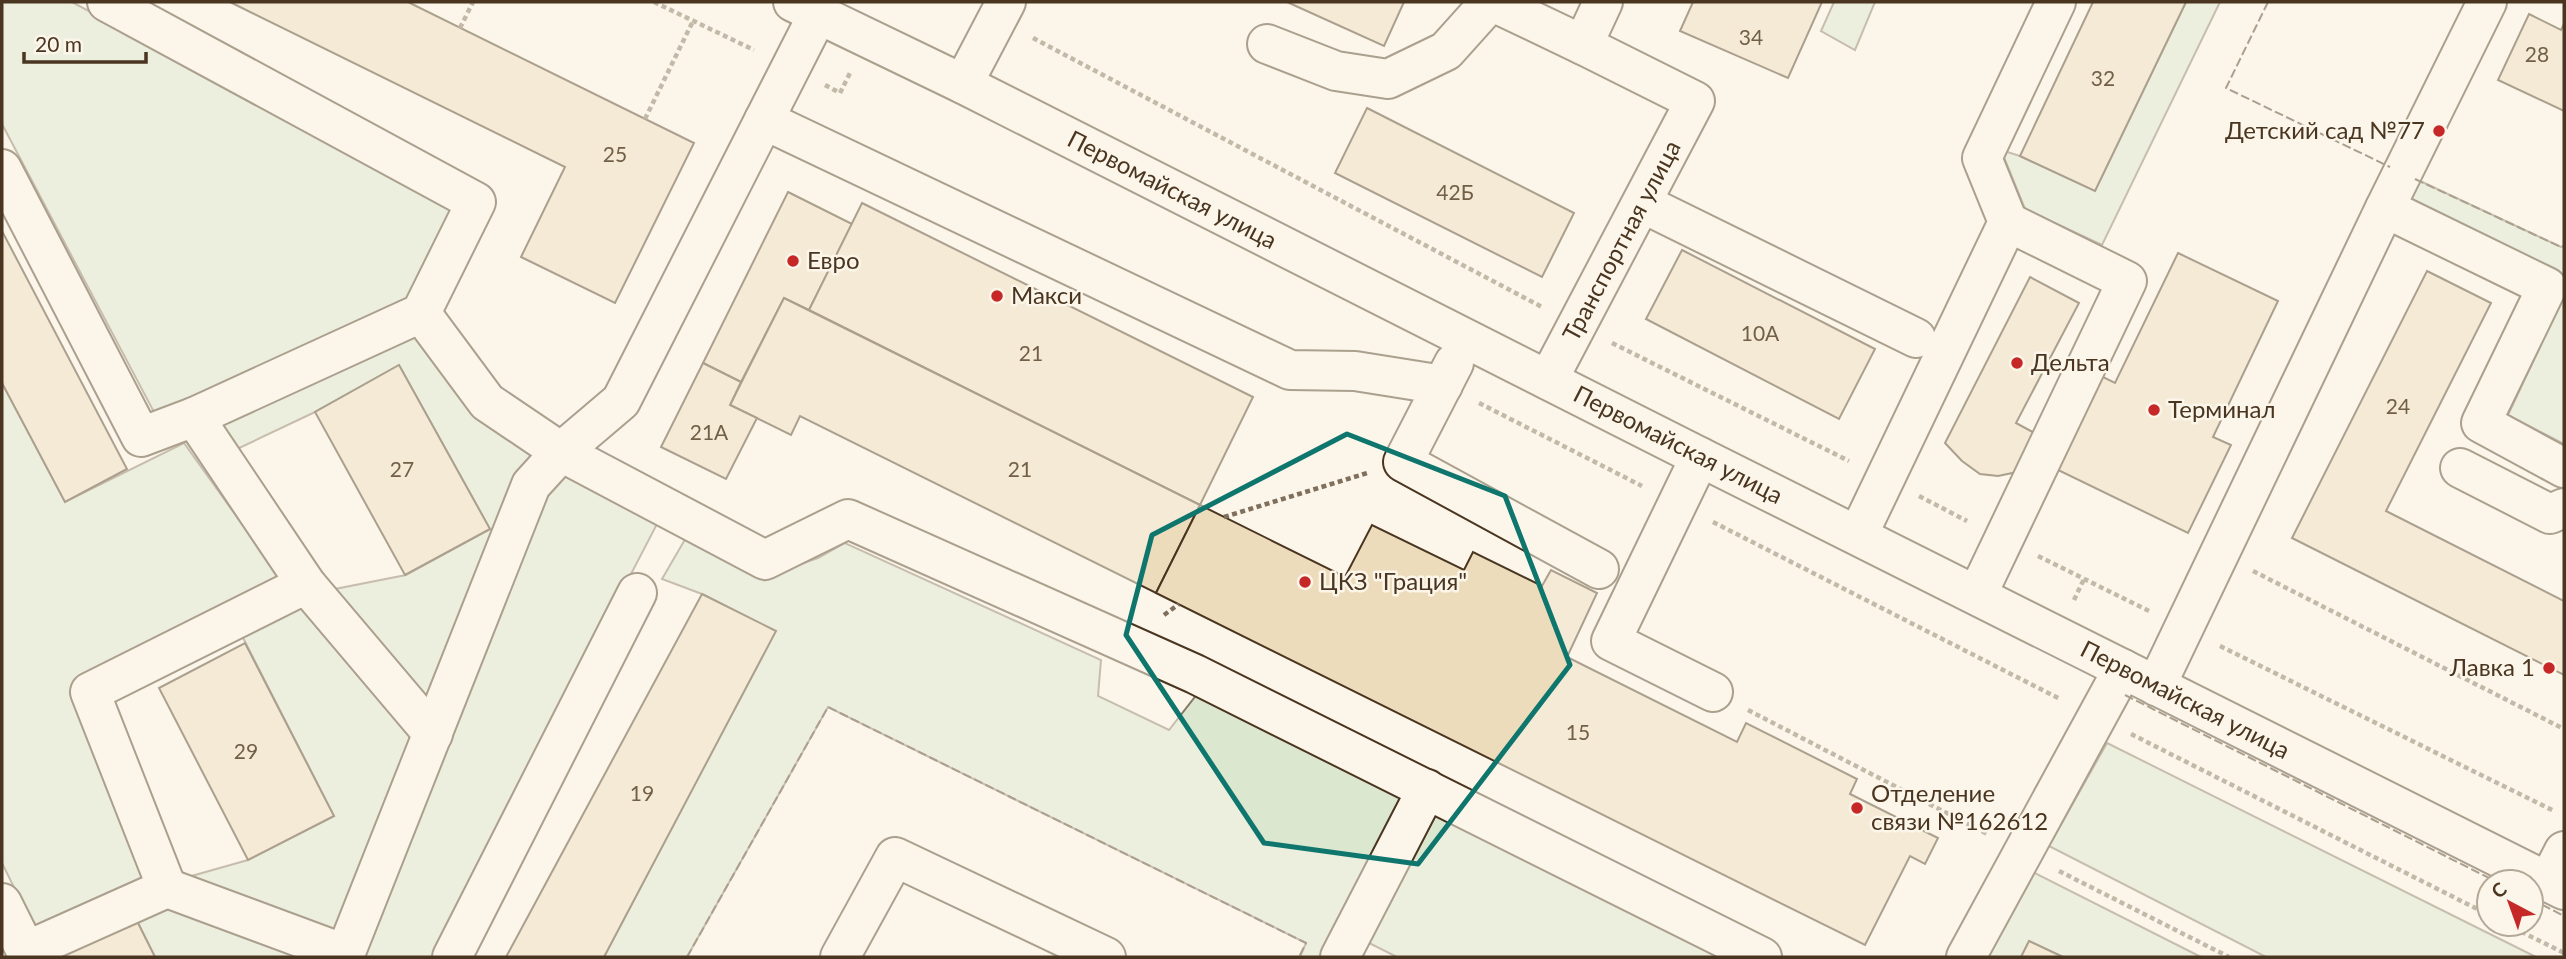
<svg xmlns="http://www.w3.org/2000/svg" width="2566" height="959" font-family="Lato,sans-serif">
  <rect width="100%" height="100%" fill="#fbf6e9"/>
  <g fill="#dce7d0" stroke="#887966" stroke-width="2">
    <polygon points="2,2 72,2 454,207 416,297 155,414 2,124"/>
    <polygon points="1834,2 1875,2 1855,50 1821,31"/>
    <polygon points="2186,2 2220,2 2102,245 2025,209 2001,150 2020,156 2095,191"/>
    <polygon points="2403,173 2561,247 2564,246 2564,282 2401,203"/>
    <polygon points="2564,295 2564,444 2508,415"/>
    <polygon points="415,329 539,456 427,705 330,590 406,575 490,529 399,365 315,412 235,450 218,421"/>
    <polygon points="2,383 65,502 184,443 282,580 72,687 143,881 35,930 2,863"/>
    <polygon points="563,474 657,524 432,957 359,957 546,493"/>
    <polygon points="687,536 766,576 818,558 845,543 1101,660 1098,696 1169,730 1198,693 1417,789 1331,957 1300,957 1306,943 828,707 687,957 604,957 775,631 702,594 662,579"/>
    <polygon points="302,597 421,737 339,940 181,879 248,860 334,816 239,630"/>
    <polygon points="2107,743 2536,957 2266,957 2049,846"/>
    <polygon points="1431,797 1741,957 1397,957 1363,940"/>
    <polygon points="2031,871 2201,957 2063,957 2029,941 2021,957 1982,957"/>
    <polygon points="165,903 311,957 155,957 135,917"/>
  </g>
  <g fill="#ecdcbc" stroke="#4a3520" stroke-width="2">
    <polygon points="230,2 408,2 694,143 615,303 521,257 565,167"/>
    <polygon points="1287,2 1404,2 1384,46"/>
    <polygon points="1693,2 1822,2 1788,78 1680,31"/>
    <polygon points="2093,2 2186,2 2095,191 2020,156"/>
    <polygon points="2529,14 2561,30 2564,24 2564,111 2498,80"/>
    <polygon points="1367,108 1574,213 1542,277 1335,173"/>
    <polygon points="788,192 852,224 809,310 784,298 741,382 703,363"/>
    <polygon points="862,203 1253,397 1200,505 809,310"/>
    <polygon points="2,231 127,469 65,502 2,383"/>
    <polygon points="1682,250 1875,349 1839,419 1646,319"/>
    <polygon points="2178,253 2278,301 2213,437 2231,445 2188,533 2054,468 2099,375 2115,383"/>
    <polygon points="2427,271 2491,303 2386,511 2564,601 2564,675 2292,538"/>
    <polygon points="2030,277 2079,303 2016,423 2040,436 2017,472 1998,476 1980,474 1962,461 1945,443"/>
    <polygon points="784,298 1200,505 1156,593 800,416 791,435 730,405"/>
    <polygon points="703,363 741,382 730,405 757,418 726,479 661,447"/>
    <polygon points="399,365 490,529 405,575 315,412"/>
    <polygon points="1200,505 1345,577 1372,525 1464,570 1473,552 1542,586 1551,570 1597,593 1567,657 1737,742 1746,723 1857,779 1850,794 1938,838 1925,864 1910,856 1865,945 1156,593"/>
    <polygon points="702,594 776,631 604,957 506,957"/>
    <polygon points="245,643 334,816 248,860 159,688"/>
    <polygon points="135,917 155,957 54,957"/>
    <polygon points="2029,941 2063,957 2021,957"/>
  </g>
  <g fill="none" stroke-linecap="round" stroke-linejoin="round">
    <defs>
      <g id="minor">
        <polyline points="107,2 476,202 421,313 194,417"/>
        <polyline points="793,2 963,84 1700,457 2564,890"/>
        <polyline points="1493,2 1583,45"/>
        <polyline points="1267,44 1336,71 1388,79 1446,51 1490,2"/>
        <polyline points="963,84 1006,2"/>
        <polyline points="764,120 1290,370 1355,371 1443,385"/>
        <polyline points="2,169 141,437 194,417 306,584 433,734"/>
        <polyline points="1642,203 1916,338"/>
        <polyline points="2385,208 2547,287 2481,423 2564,468"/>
        <polyline points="421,313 487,402 561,452 765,560 848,519 1195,674 1762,957"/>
        <polyline points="1454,363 1403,462 1599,569"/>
        <polyline points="1548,380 1695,101 1583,45 1603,2"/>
        <polyline points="1700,457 1611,641 1713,692"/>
        <polyline points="2460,468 2550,514 2564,508"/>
        <polyline points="1858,535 2008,222 1982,158 2056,2"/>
        <polyline points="1977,595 2127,281 2008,222"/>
        <polyline points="2156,686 2385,208 2487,2"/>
        <polyline points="2548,882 2564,851"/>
        <polyline points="167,888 345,954"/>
        <polyline points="2,903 29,957"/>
        <polyline points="26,951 167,888 90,692 306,584"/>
        <polyline points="344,957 531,485 561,452 621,401 818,14"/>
        <polyline points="452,957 637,593"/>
        <polyline points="840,957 895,857 1106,957"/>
        <polyline points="1340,957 1427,789"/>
        <polyline points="1966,957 2123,669"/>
      </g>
    </defs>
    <use href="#minor" stroke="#4a3520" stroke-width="42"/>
    <g stroke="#7f6f5c" stroke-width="4.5" stroke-dasharray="5 3.5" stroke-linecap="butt">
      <polyline points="654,2 754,50"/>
      <polyline points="460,28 473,2"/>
      <polyline points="1033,38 1542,307"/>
      <polyline points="825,85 840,93 850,73"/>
      <polyline points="645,119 693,21"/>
      <polyline points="1612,343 1849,461"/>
      <polyline points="1479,403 1642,486"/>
      <polyline points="1919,496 1967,521"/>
      <polyline points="1224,517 1367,473"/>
      <polyline points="1713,522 2060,699"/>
      <polyline points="2038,556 2149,611"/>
      <polyline points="2253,571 2564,729"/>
      <polyline points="2074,600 2084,579"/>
      <polyline points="1164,615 1179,604"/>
      <polyline points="2220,646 2554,811"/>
      <polyline points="1748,710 1989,835"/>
      <polyline points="2131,734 2489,915"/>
      <polyline points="2059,871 2229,957"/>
      <polyline points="2506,924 2564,953"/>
    </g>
    <use href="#minor" stroke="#fbf6e9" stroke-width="38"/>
    <g stroke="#4a3520" stroke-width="2" stroke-dasharray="9 3.5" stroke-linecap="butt">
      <polyline points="2268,2 2226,88 2390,167"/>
      <polyline points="2415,179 2561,247 2564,246"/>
      <polyline points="2125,695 2497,882"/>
      <polyline points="2531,899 2564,916"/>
      <polyline points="687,957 828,707 1306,943 1299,957"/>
    </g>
  </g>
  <path d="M0 0H2566V959H0ZM1347,434L1505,496L1570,665L1418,864L1264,843L1126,635L1152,535Z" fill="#fbf6e9" fill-opacity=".55" fill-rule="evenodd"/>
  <path fill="none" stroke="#0f766e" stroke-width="5" stroke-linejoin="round" d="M1347,434L1505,496L1570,665L1418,864L1264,843L1126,635L1152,535Z"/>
  <g fill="#c62828" stroke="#fbf6e9" stroke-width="2.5">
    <circle cx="2439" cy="131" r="7"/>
    <circle cx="793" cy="261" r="7"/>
    <circle cx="997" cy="296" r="7"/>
    <circle cx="2017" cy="363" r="7"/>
    <circle cx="2154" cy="410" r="7"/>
    <circle cx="1305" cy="582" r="7"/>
    <circle cx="2549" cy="668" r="7"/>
    <circle cx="1857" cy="808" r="7"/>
  </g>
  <g text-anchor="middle" stroke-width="5" stroke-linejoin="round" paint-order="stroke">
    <g font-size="21" fill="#725f47">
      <text x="1751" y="45">34</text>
      <text x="2537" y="62">28</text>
      <text x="2103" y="86">32</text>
      <text x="615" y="162">25</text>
      <text x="1455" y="200">42Б</text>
      <text x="1760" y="341">10А</text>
      <text x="1031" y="361">21</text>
      <text x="2398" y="414">24</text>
      <text x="709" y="440">21А</text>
      <text x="402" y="477">27</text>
      <text x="1020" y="477">21</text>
      <text x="1578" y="740">15</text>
      <text x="246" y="759">29</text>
      <text x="642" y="801">19</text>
    </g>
    <g font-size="24" fill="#4a3520" stroke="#fbf6e9" text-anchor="start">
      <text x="2425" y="139" text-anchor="end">Детский сад №77</text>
      <text x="807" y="269">Евро</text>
      <text x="1011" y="304">Макси</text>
      <text x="2031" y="371">Дельта</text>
      <text x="2168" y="418">Терминал</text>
      <text x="1319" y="590">ЦКЗ "Грация"</text>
      <text x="2535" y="676" text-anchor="end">Лавка 1</text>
      <text x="1871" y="802">Отделение<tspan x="1871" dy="28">связи №162612</tspan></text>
    </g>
    <g font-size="24" fill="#4a3520" stroke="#fbf6e9">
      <text transform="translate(1172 190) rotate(27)" y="8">Первомайская улица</text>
      <text transform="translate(1622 241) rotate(-62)" y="8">Транспортная улица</text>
      <text transform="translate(1678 445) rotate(27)" y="8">Первомайская улица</text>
      <text transform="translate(2185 700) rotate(27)" y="8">Первомайская улица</text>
    </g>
  </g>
  <rect width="2566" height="959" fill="none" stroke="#4a3520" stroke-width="7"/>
  <g transform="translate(2510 903) rotate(319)"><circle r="33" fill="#fbf6e9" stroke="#b4a999" stroke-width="2"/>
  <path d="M0-5L12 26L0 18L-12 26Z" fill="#c62828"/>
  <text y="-10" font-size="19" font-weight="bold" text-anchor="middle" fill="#4a3520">С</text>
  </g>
  <path d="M24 52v10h122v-10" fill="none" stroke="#4a3520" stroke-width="3.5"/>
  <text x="35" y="52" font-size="21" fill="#4a3520" stroke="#fbf6e9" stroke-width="5" paint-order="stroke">20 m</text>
</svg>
